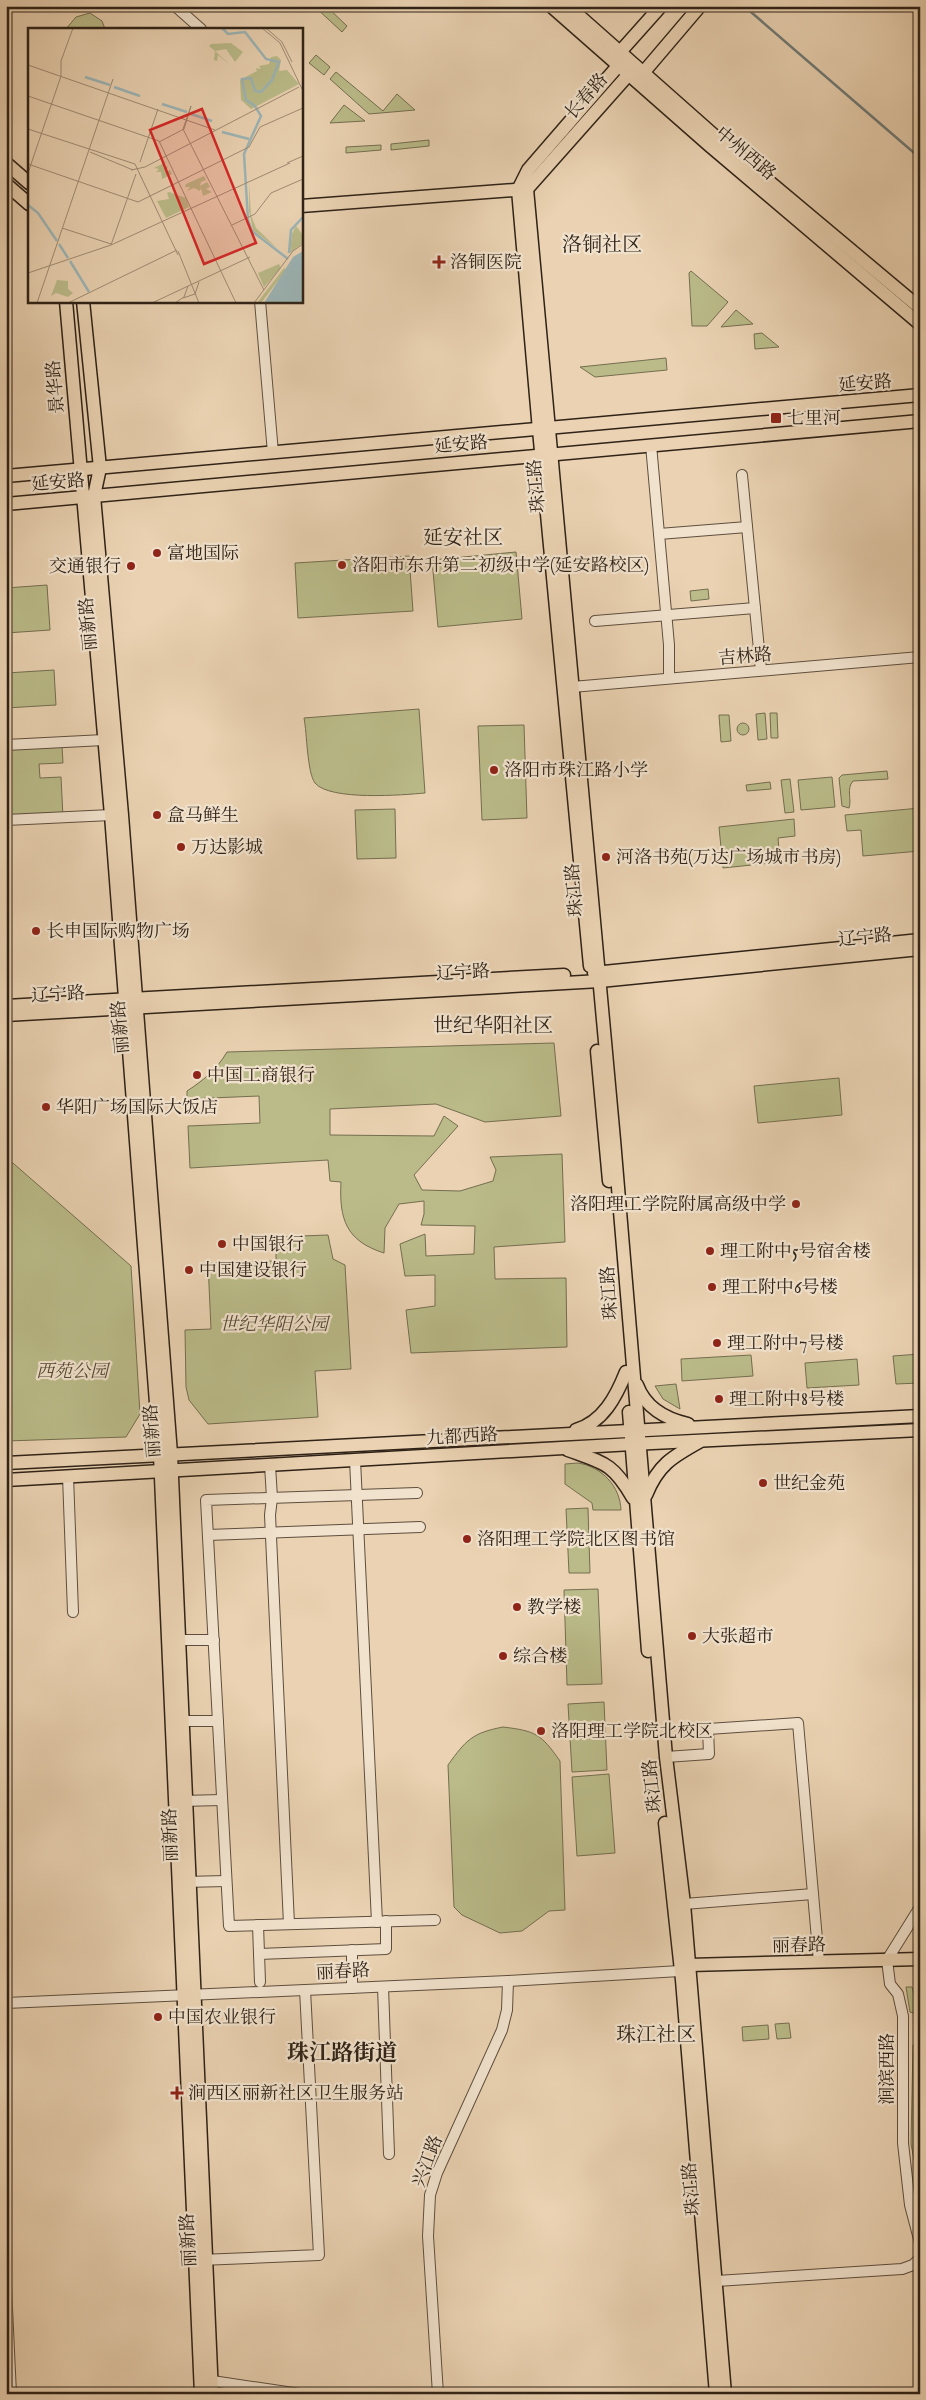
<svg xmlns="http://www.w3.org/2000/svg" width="926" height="2400" font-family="'IM FELL English','Noto Serif SC',serif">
  <rect width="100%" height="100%" fill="#ead2b2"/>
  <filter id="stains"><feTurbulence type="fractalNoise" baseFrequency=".004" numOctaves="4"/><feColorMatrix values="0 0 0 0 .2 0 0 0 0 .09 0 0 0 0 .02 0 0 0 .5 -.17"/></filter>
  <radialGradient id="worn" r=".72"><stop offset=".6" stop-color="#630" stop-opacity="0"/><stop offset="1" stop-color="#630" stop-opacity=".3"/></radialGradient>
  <g fill="#babb89" stroke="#746e50">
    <polygon points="314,6 326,6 347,26 342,32"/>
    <polygon points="90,13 102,21 105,29 66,29 76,17"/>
    <polygon points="316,55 330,67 324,75 309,63"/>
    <polygon points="336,72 383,111 397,94 415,110 369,114 330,79"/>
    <polygon points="344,105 365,121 330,123"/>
    <polygon points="429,140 429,146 391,150 391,144"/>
    <polygon points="381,145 381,150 346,153 346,147"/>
    <polygon points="691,271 728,302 707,326 692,326 689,273"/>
    <polygon points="736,310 753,324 721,327"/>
    <polygon points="762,333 779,347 755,349 754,334"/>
    <polygon points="666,358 667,370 595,377 580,367"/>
    <polygon points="516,552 522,619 438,627 432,560"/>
    <polygon points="409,556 413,611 298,618 295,563"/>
    <polygon points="47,585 50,630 6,633 6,588"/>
    <polygon points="708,589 709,599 691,601 690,591"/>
    <polygon points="54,670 56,705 6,708 6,673"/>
    <path d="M419,709L425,793C403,795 330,801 315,783C307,772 307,733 304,718Z"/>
    <polygon points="765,713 767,739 758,740 756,714"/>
    <polygon points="770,713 777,713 778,738 771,738"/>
    <polygon points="719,715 729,715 731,741 721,742"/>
    <circle cx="743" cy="729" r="6"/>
    <polygon points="524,725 527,818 482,820 478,726"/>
    <polygon points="62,746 63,763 39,764 40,778 61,777 63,817 6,820 6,749"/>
    <path d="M887,771L888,779L853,781C846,789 852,799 849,808L842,806L839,778L842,775Z"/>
    <polygon points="832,777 835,807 801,810 798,780"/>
    <polygon points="790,779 794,812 785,813 781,780"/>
    <polygon points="770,782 771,789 747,791 746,785"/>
    <polygon points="920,808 920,851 863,856 861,830 847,831 845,815"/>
    <polygon points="395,809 396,858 357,859 355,810"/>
    <polygon points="794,819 795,836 778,838 780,862 723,868 719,827"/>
    <path d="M554,1043L561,1116L485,1122L436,1104L330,1109V1135L434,1136L444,1116L458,1126L414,1175L422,1190L460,1191L493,1181L496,1170L490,1157L562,1154L565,1242L494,1247L495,1279L566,1278L567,1347L411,1353L406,1310L435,1306V1275L405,1276L400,1244L425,1234L426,1256L474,1254L475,1226L421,1225L424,1214V1201L399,1204L385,1228L384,1253C346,1241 339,1219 341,1182L330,1181L328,1160L190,1168L188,1126L260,1123L259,1096L187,1099V1091C204,1080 217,1069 227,1052Z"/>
    <polygon points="839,1078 842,1115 758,1123 754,1086"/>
    <polygon points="6,1157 131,1266 140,1414 126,1437 6,1441"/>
    <polygon points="328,1235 333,1259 345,1265 351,1369 315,1371 318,1417 208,1424 189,1400 186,1387 185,1330 211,1329 208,1263 276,1261 276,1237"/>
    <polygon points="920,1354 920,1383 896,1384 893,1356"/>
    <polygon points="751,1355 753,1376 682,1381 681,1359"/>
    <polygon points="857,1359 859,1385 807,1388 805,1363"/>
    <polygon points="676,1384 680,1409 663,1399 655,1386"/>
    <path d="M578,1463C602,1467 620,1486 621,1510H593L592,1503L565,1484V1464Z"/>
    <polygon points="588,1508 590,1573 569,1573 566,1509"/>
    <polygon points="598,1589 602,1684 567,1685 564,1590"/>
    <polygon points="604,1702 607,1770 572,1772 568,1704"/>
    <path d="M503,1727C536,1731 541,1734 560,1761L565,1910L549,1911L522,1931L500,1933L462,1915L454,1907L448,1765C466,1740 472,1733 503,1727Z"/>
    <polygon points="609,1774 615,1853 577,1856 572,1777"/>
    <polygon points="906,1987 912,1987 916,2000 920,1999 920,2191 911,2144 913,2045 917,2044 917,2014 910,2012"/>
    <polygon points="789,2023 791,2038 777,2039 775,2024"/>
    <polygon points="768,2025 769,2039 743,2041 742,2027"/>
  </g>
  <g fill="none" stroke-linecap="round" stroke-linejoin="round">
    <polyline stroke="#707a77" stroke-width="2.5" points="744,6 920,158"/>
    <defs>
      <g id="minor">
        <polyline points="175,6 201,29"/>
        <polyline points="260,301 273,453"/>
        <polyline points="651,445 669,645 669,678"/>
        <polyline points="742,475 761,670"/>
        <polyline points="659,534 747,527"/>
        <polyline points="595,621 755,608"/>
        <polyline points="572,687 920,657"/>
        <polyline points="6,745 104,740"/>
        <polyline points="6,820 111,815"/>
        <polyline points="355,1460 377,1922"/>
        <polyline points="270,1465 272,1498 270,1515 289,1924"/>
        <polyline points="68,1476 73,1612"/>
        <polyline points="417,1493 206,1500 229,1926 435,1920"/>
        <polyline points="208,1535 420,1527"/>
        <polyline points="171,1640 214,1640"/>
        <polyline points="175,1721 218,1721"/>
        <polyline points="666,1757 709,1754 708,1729 798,1723 819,1962"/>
        <polyline points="181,1801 222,1800"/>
        <polyline points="184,1882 226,1881"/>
        <polyline points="684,1904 813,1894"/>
        <polyline points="920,1907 887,1960 890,1984 898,1994 903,2016 903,2143 910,2205 920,2243"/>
        <polyline points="258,1925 260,1982"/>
        <polyline points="352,1950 352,1988"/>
        <polyline points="259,1954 386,1949 386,1921"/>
        <polyline points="383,1987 389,2154"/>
        <polyline points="6,2003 508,1981 680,1971"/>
        <polyline points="200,2260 319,2255 305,1990"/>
        <polyline points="716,2281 902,2269 913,2265 917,2261"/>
        <polyline points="6,2286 11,2394"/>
        <polyline points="206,2380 300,2394"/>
        <polyline points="438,2394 428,2236 430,2195 437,2173 502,2030 507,2010 508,1981"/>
      </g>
      <g id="major">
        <polyline points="551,6 709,145 920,324"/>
        <polyline points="568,6 716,137 920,308"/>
        <polyline points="6,163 29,183"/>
        <polyline points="6,184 29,204"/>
        <polyline points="527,189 614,1140 666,1757 684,1904 725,2394"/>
        <polyline points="518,190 539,430 590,966"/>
        <polyline points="518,190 528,170 618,66 620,52 661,6"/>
        <polyline points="301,206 527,189 629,74 643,73 700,6"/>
        <polyline points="66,301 111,815 160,1455 201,2394"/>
        <polyline points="83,301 100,468 94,496 122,815 171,1454 212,2394"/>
        <polyline points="6,476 920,395"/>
        <polyline points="6,504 920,421"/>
        <polyline points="594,973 920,940"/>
        <polyline points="6,1006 564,975"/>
        <polyline points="6,1015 600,981 920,949"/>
        <polyline points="597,1051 609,1181"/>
        <path d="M637,1385C645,1407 666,1419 688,1424"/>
        <polyline points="629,1412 648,1651"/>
        <path d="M576,1430C603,1422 616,1397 626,1372"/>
        <path d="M568,1450C604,1463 613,1463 633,1498"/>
        <polyline points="6,1463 920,1416"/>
        <polyline points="6,1480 632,1444 920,1430"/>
        <path d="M646,1495C658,1465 672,1457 699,1442"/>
        <polyline points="665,1823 682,1980 716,2394"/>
        <polyline points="683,1969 689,1965 920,1959"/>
      </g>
    </defs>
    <use href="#minor" stroke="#5e4e3e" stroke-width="12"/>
    <use href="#major" stroke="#2f2217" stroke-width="15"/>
    <use href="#minor" stroke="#f1e2cd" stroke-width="10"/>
    <use href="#major" stroke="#ead2b2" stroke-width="12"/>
  </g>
  <g fill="#8f2418" stroke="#f1e2cd" stroke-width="2">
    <path d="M436.5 254.5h5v5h5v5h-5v5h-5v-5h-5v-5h5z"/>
    <rect x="770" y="412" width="12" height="12" rx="2.5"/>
    <circle cx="157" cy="553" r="5"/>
    <circle cx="342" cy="565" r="5"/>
    <circle cx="131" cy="566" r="5"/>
    <circle cx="494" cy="770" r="5"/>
    <circle cx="157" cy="815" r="5"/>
    <circle cx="181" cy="847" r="5"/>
    <circle cx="606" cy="857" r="5"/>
    <circle cx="36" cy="931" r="5"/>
    <circle cx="197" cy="1075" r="5"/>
    <circle cx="46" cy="1107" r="5"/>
    <circle cx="796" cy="1204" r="5"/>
    <circle cx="222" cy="1244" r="5"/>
    <circle cx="710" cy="1251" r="5"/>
    <circle cx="189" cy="1270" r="5"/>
    <circle cx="712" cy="1287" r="5"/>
    <circle cx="717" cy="1343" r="5"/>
    <circle cx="719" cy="1399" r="5"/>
    <circle cx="763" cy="1483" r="5"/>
    <circle cx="467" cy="1539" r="5"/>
    <circle cx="517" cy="1607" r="5"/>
    <circle cx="692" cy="1636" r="5"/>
    <circle cx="503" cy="1656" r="5"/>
    <circle cx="541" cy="1731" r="5"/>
    <circle cx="158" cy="2017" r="5"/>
    <path d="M174.5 2085.5h5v5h5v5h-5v5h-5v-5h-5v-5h5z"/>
  </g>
  <g text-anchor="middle" stroke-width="4.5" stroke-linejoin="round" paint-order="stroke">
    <g font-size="18" fill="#2f2217" stroke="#f1e2cd">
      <text transform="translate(586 96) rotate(-49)" y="6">长春路</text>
      <text transform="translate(746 153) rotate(40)" y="6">中州西路</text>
      <text transform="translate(865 383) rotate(-5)" y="6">延安路</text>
      <text transform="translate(55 387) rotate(-95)" y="6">景华路</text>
      <text transform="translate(461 444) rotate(-5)" y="6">延安路</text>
      <text transform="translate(58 482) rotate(-5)" y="6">延安路</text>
      <text transform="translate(536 486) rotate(-95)" y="6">珠江路</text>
      <text transform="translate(88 624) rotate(-95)" y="6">丽新路</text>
      <text transform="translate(745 656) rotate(-5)" y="6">吉林路</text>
      <text transform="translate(574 890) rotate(-95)" y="6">珠江路</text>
      <text transform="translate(865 937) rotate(-6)" y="6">辽宁路</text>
      <text transform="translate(463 972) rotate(-3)" y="6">辽宁路</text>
      <text transform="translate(58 994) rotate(-3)" y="6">辽宁路</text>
      <text transform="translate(120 1027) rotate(-95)" y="6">丽新路</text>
      <text transform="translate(609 1293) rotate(-94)" y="6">珠江路</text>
      <text transform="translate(152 1431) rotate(-94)" y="6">丽新路</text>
      <text transform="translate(462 1436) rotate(-3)" y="6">九都西路</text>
      <text transform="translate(652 1786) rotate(-96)" y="6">珠江路</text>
      <text transform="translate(170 1835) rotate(-92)" y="6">丽新路</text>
      <text transform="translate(799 1945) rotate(-1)" y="6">丽春路</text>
      <text transform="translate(343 1971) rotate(-3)" y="6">丽春路</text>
      <text transform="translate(887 2069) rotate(-90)" y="6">涧滨西路</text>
      <text transform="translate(427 2161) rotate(-69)" y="6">兴江路</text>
      <text transform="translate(691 2189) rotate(-95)" y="6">珠江路</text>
      <text transform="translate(188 2240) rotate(-93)" y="6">丽新路</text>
    </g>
    <g font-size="18" fill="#2f2217" stroke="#f1e2cd" text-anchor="start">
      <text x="450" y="268">洛铜医院</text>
      <text x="787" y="424">七里河</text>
      <text x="167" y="559">富地国际</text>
      <text x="352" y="571">洛阳市东升第二初级中学(延安路校区)</text>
      <text x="121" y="572" text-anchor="end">交通银行</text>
      <text x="504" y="776">洛阳市珠江路小学</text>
      <text x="167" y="821">盒马鲜生</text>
      <text x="191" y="853">万达影城</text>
      <text x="616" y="863">河洛书苑(万达广场城市书房)</text>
      <text x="46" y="937">长申国际购物广场</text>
      <text x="207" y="1081">中国工商银行</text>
      <text x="56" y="1113">华阳广场国际大饭店</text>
      <text x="786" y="1210" text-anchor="end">洛阳理工学院附属高级中学</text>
      <text x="232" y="1250">中国银行</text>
      <text x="720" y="1257">理工附中5号宿舍楼</text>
      <text x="199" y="1276">中国建设银行</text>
      <text x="722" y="1293">理工附中6号楼</text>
      <text x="727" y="1349">理工附中7号楼</text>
      <text x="729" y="1405">理工附中8号楼</text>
      <text x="773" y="1489">世纪金苑</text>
      <text x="477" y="1545">洛阳理工学院北区图书馆</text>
      <text x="527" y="1613">教学楼</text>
      <text x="702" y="1642">大张超市</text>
      <text x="513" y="1662">综合楼</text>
      <text x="551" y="1737">洛阳理工学院北校区</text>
      <text x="168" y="2023">中国农业银行</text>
      <text x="188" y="2099">涧西区丽新社区卫生服务站</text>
    </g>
    <g font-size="18" font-style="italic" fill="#524834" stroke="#f1e2cd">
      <text x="274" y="1330">世纪华阳公园</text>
      <text x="72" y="1377">西苑公园</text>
    </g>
    <g font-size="20" fill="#2f2217" stroke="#f1e2cd">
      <text x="602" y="251">洛铜社区</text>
      <text x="463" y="544">延安社区</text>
      <text x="493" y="1032">世纪华阳社区</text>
      <text x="656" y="2041">珠江社区</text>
    </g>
    <g font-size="22" font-weight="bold" fill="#2f2217" stroke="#f1e2cd">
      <text x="342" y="2060">珠江路街道</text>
    </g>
  </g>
  <g transform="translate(28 28)">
    <rect width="275" height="275" fill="#ead2b2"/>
    <path d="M203,15L215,24L207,34L198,21L187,23L202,37L190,27L189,33L186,32L187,23L181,18L183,16ZM249,28L253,32L251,43L259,42L271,56L223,81L213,72L212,52L229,43L228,40L233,41L231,38L241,36L243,29ZM138,134L135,140L140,138L138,144L142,142L144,146L134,151L133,144H128L131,141L126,140ZM176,148L178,152L173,154L172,158L179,154L182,159L178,161L184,164L175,168L173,160L172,163L166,160L159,163L162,159H157L158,156ZM221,155L223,187L228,200L249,220L225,202L221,183ZM141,164L158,170L161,179L138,190L129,173L141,171L139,165ZM268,198L275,207V215L262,225L264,206ZM251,236L253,240L236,259L230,245ZM256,240L258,242L233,275H229ZM29,252L40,253V261L45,265L40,269L28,265L23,268Z" fill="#babb89"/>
    <path d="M275,223V275H236L265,229Z" fill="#9cb5b7"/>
    <path fill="none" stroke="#9cb5b7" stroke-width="2.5" d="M194,0L200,6L217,4L238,31L251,34L244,52L233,64L227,63L223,50L214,51L218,72L227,78L233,88L216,126L220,192L224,203L260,231M57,49L82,57M86,59L112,68M134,76L159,84M163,86L184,93M194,104L221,111M0,177L10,185L29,213M31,216L40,230M261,225L263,202L275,189M42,233L61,264"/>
    <path fill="none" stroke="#9f8c74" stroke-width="1" d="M234,0L252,15L275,63M239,1L254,14L264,34M0,37L187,102M0,68L131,113L208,275M0,101L107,136L150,227M155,101L236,262M131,114L156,101L163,78L155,101M62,124L105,142M112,134L130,81M259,135L275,128M0,136L110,174L221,119L232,99L275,80M103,142L117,139L271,59M0,145L33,48V33L45,0M204,197L227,186L243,165L275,151M34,200L83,216M83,217L108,146M150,223L171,275M0,245L83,217L262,135M155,270L167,266L171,254M9,275L85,51M40,275L149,222M124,275L222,229M147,275L156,269L160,258M226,275L265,223L275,216"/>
    <path fill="#d62828" fill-opacity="0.15" stroke="#d62828" stroke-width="2.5" d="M174,81L228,215L176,236L122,102Z"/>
    <rect width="275" height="275" fill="none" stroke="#2f2217" stroke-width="2.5"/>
  </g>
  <rect width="926" height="2400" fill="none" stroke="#ead2b2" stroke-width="25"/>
  <rect x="8" y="8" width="911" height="2385" fill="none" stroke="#2f2217" stroke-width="2.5"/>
  <rect x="12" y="12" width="901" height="2375" fill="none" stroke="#2f2217"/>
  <rect width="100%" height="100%" filter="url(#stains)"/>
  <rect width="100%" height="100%" fill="url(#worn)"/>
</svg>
